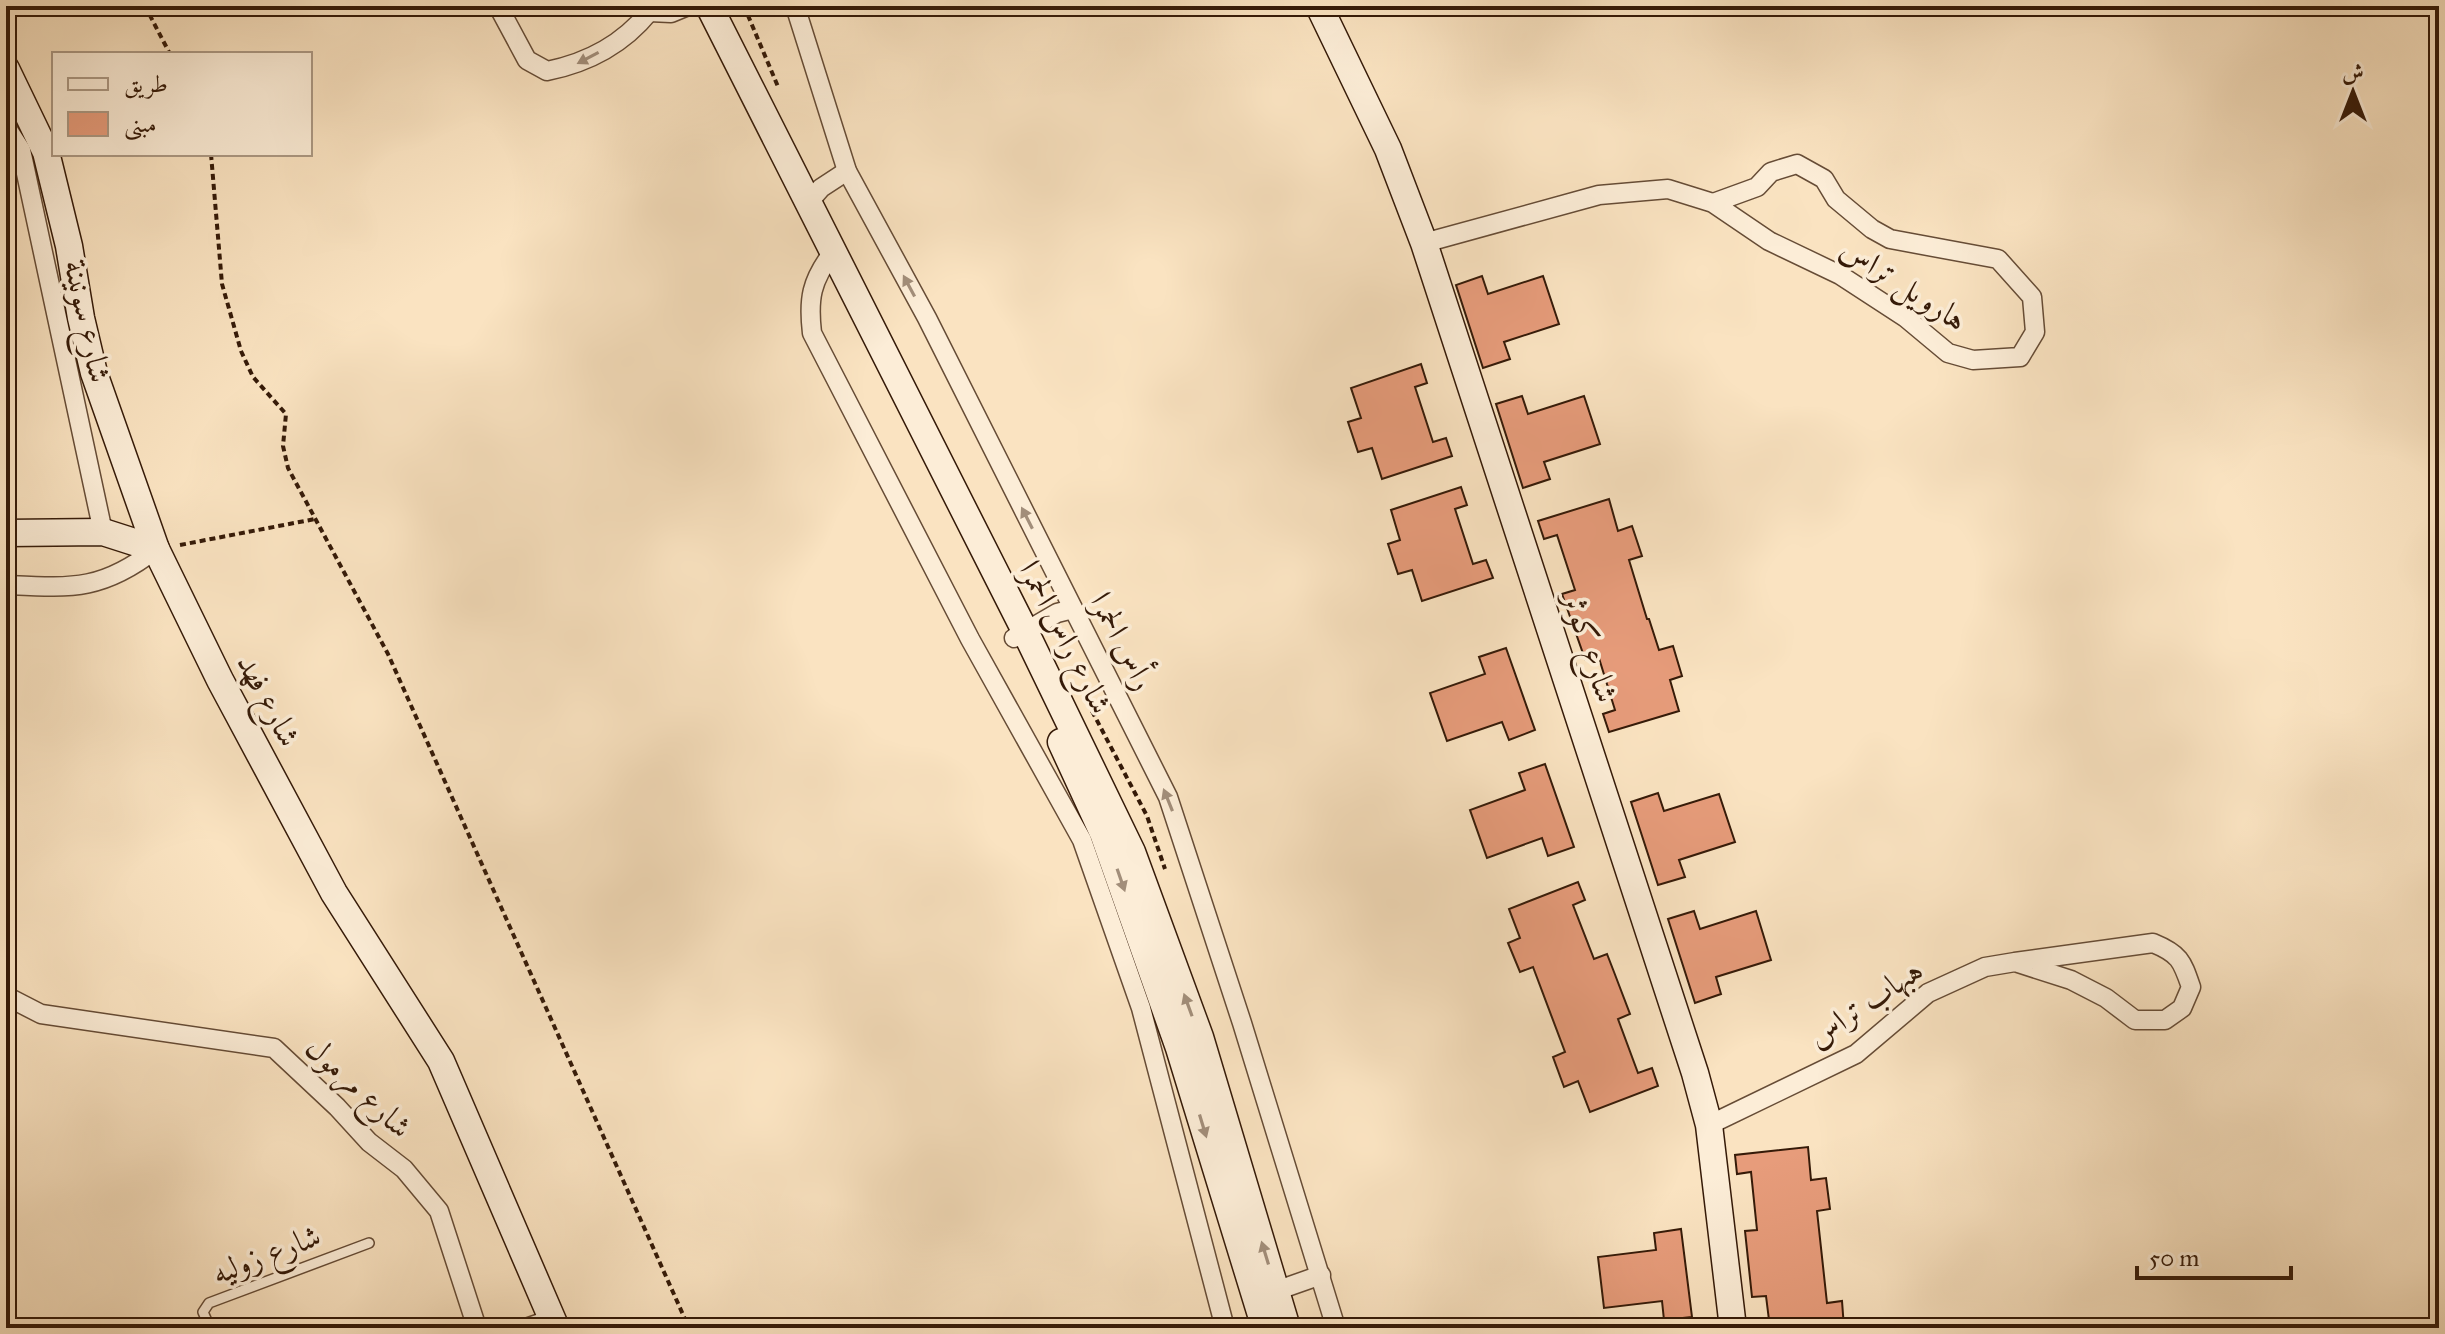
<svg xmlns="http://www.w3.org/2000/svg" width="2445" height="1334" font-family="'IM FELL Great Primer',Amiri,serif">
  <rect width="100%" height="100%" fill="#fae3c1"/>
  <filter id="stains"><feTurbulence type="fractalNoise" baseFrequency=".0025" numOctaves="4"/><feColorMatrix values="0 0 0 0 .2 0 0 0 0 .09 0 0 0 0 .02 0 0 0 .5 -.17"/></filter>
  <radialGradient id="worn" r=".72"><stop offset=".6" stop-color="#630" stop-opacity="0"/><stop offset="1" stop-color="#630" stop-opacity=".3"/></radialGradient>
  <g fill="#e79c7b" stroke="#351a08" stroke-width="2">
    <polygon points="1482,276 1488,294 1543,276 1559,324 1504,342 1510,359 1483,368 1456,285"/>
    <polygon points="1421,364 1427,383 1415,387 1433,442 1446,438 1452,456 1382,479 1372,448 1358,452 1348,422 1361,418 1351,388"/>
    <polygon points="1522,396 1528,414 1584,396 1600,444 1544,462 1550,479 1523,488 1496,404"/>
    <polygon points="1461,487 1467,505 1455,509 1473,564 1486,560 1493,578 1422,601 1412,570 1398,574 1388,544 1400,540 1391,510"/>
    <polygon points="1609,499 1618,531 1632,526 1642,556 1629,560 1647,619 1649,619 1659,650 1673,646 1682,676 1670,680 1679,711 1609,732 1603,714 1615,710 1598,655 1585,659 1562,594 1575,590 1557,535 1544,539 1538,521"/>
    <polygon points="1506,648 1535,730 1509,740 1502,722 1447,741 1430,693 1485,674 1479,657"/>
    <polygon points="1545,764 1574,847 1548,856 1542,838 1487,858 1470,810 1525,790 1519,773"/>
    <polygon points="1658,793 1664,811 1719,794 1735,842 1679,860 1685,877 1658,885 1631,802"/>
    <polygon points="1578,882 1585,900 1573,905 1594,959 1607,954 1614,972 1630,1014 1618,1019 1638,1073 1652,1068 1658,1086 1590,1112 1578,1081 1564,1087 1553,1057 1565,1052 1533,967 1520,972 1508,943 1520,938 1509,909"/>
    <polygon points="1694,911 1700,929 1756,911 1771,960 1716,977 1721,994 1695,1003 1668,919"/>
    <polygon points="1808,1147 1811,1180 1826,1178 1830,1209 1817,1211 1827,1303 1842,1301 1844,1328 1770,1328 1766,1296 1752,1297 1745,1231 1757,1230 1751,1172 1737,1174 1735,1155"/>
    <polygon points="1681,1229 1692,1317 1664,1320 1662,1301 1604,1308 1598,1257 1656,1250 1654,1233"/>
  </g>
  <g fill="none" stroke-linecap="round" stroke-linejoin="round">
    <defs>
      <polyline id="lane" points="210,1328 203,1312 209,1303 369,1243"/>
      <g id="street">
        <path d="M498,6L527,60L547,71C587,63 623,44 649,12"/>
        <polyline points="795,6 847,171 927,318 1168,797 1242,1023 1336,1328"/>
        <polyline points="649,12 671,13 688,6"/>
        <polyline points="6,127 21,150 103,532"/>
        <polyline points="808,203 821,188 847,171"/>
        <polyline points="1424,243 1599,195 1668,189 1713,203 1769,241 1840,275 1906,318 1948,353 1973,360 2020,357 2035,332 2032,297 1998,259 1890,239 1872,229 1836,199 1824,179 1797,164 1771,172 1757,187 1713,203"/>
        <path d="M833,252C811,281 808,299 812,333L970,639L1082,840L1141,1008L1225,1328"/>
        <path d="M6,585C72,588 102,591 156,549"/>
        <polyline points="1014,638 1057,613 1073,609"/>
        <polyline points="6,996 41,1014 274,1048 337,1107 369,1142 404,1169 439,1211 477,1328"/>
        <path d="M1709,1125L1856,1054L1928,993L1985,967L2015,962L2071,980L2106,998L2135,1020H2165L2182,1008L2191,987C2182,961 2180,954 2153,943L2015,962"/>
        <polyline points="1267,1294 1321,1275"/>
        <polyline points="526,1328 552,1319"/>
      </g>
      <g id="secondary">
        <polyline points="709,6 1025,631 1132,852 1200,1037 1287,1328"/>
        <polyline points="1319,6 1388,149 1424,243 1695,1073 1709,1125 1733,1328"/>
        <polyline points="6,69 46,152 69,246 81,318 94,373 156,549 220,680 334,893 441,1061 556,1328"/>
        <polyline points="6,533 103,532 156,549"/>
        <polyline points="1061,742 1103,833 1179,1048 1265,1328"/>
      </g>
    </defs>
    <use href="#lane" stroke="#664c36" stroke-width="12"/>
    <use href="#street" stroke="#664c36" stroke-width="21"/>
    <use href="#secondary" stroke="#351a08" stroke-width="29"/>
    <g stroke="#351a08" stroke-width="4" stroke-dasharray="6 4" stroke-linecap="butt">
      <polyline points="145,6 170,54"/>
      <polyline points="744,6 779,89"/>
      <polyline points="211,154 222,284 241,351 253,377 286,414 283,446 288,468 388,654 689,1328"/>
      <polyline points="180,545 315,519"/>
      <polyline points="1092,711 1147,816 1165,869"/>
    </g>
    <use href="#lane" stroke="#fcedd7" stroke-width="9"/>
    <use href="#street" stroke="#fcedd7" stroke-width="18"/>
    <use href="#secondary" stroke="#fcedd7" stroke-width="26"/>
  </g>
  <defs><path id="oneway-solid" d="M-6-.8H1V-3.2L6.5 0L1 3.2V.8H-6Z" transform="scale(2)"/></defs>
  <g fill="#a28e7a">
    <use href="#oneway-solid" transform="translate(588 58) rotate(152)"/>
    <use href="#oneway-solid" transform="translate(909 286) rotate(-118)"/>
    <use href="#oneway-solid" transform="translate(1027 518) rotate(-117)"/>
    <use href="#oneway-solid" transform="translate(1168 800) rotate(-112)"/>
    <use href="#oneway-solid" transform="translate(1121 880) rotate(71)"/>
    <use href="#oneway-solid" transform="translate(1188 1005) rotate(-110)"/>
    <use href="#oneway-solid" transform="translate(1203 1126) rotate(73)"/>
    <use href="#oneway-solid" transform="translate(1265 1253) rotate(-107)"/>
  </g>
  <g text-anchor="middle" stroke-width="7" stroke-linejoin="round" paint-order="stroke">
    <g font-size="32" fill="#351a08" stroke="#fcedd7">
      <text transform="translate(1904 284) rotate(33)" y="11">هارويل تراس</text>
      <text transform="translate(88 321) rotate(78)" y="11">شارع سونينة</text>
      <text transform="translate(1066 637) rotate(63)" y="11">شارع راس الحمرا</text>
      <text transform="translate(1123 641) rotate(63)" y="11">رأس الحمرا</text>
      <text transform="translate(1591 647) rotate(72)" y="11">شارع كوثر</text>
      <text transform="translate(269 700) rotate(62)" y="11">شارع فهد</text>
      <text transform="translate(1865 1003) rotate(-34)" y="11">هبهاب تراس</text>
      <text transform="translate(359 1087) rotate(43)" y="11">شارع مرمول</text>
      <text transform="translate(266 1254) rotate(-21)" y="11">شارع زوليه</text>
    </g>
  </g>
  <rect width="2445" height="1334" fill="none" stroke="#fae3c1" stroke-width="32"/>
  <rect x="8" y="8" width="2429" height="1318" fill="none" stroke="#351a08" stroke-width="4"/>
  <rect x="16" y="16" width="2413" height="1302" fill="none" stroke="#351a08" stroke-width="2"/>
  <rect x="52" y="52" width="260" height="104" fill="#fcedd7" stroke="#ac9984" stroke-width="2"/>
  <rect x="68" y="78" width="40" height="12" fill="#fcedd7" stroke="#ac9984" stroke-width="2"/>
  <text x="124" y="92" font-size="24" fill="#351a08">طريق</text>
  <rect x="68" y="112" width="40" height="24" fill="#e79c7b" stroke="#ac9984" stroke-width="2"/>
  <text x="124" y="132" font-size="24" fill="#351a08">مبنى</text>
  <g transform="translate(2353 92)" stroke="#fcedd7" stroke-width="6" paint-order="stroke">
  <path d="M0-6L14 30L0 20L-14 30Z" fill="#351a08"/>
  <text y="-12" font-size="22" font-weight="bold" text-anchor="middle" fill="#351a08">ش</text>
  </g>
  <path d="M2137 1266v12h154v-12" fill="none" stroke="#351a08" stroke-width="4"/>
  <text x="2149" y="1266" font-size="24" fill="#351a08" stroke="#fcedd7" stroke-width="6" paint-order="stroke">50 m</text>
  <rect width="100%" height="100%" filter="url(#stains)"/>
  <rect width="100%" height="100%" fill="url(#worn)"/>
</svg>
